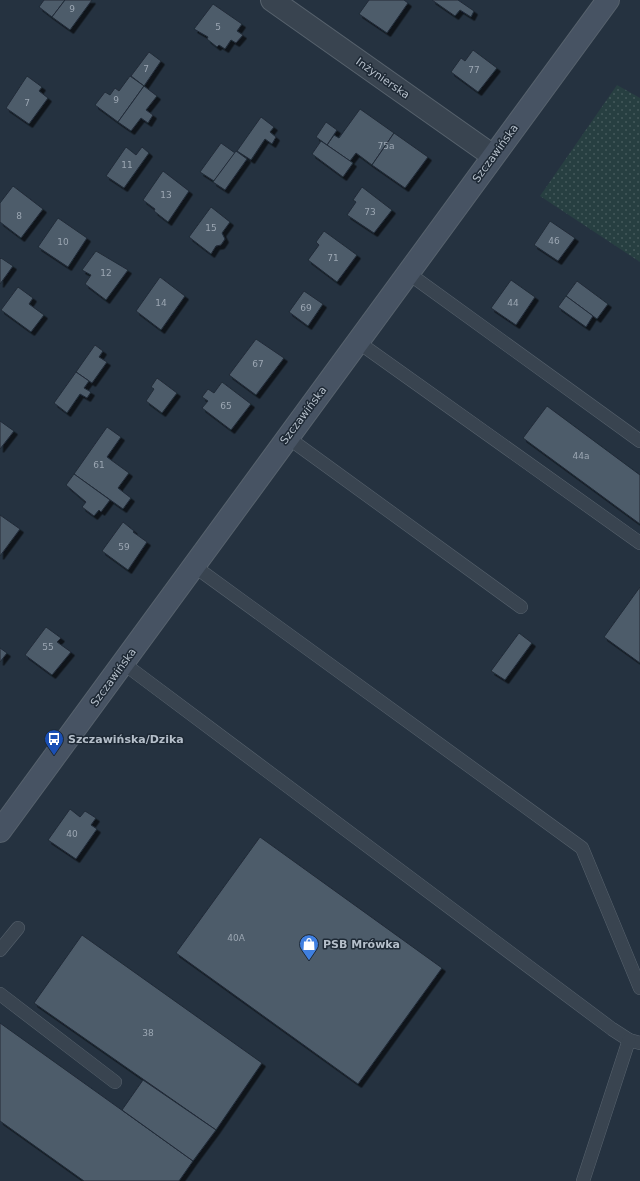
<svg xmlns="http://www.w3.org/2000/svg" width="640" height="1181" font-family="'DejaVu Sans',sans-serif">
  <defs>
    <pattern id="grass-dots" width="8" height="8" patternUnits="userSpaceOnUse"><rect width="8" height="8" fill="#273f41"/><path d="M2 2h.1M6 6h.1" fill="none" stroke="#44595b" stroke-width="1.8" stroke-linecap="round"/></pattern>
    <filter id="shadow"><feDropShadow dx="3.5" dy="3.5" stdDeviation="0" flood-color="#0009"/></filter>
  </defs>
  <rect width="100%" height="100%" fill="#253240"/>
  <polygon fill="url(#grass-dots)" points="617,85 640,98 640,262 540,196"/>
  <g fill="#4e5b6b" stroke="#202b37" filter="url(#shadow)">
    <polygon points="44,0 65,0 52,17 39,7"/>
    <polygon points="65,0 92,0 70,30 52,17"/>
    <polygon points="369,0 404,0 408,3 387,33 359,14"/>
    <polygon points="432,0 458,0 474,11 471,17 460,10 455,16"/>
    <polygon points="213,4 242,24 237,31 243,35 236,43 231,40 225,49 219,45 217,47 207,39 208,37 194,29"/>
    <polygon points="473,50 497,68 478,92 451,72 461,58 465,61"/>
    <polygon points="149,52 161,61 144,86 131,76"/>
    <polygon points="27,76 42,87 39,91 48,98 29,124 6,108"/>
    <polygon points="130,76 144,86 118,122 95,105 105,92 110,95 115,88 119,91"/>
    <polygon points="144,86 157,96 146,110 153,115 148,123 141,118 131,131 118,122"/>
    <polygon points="360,109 394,133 372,165 356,153 350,161 327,145 334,135 339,138"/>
    <polygon points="261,117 274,127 270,132 276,137 272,144 265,139 251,160 237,151"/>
    <polygon points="326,122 337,130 327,145 316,137"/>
    <polygon points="394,133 428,157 405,188 372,165"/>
    <polygon points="321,141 353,163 343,177 312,154"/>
    <polygon points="221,143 235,153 214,181 200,172"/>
    <polygon points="126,147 136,155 142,147 149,153 124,188 106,176"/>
    <polygon points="236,151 247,159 225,190 213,182"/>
    <polygon points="163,171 189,191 168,222 154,211 155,209 143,200"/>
    <polygon points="13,186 43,209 21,238 0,222 0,203"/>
    <polygon points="362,187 392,210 374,233 347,215 356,202 353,200"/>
    <polygon points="211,207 230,222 222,233 225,239 221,245 216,246 211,254 189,237"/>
    <polygon points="58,218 87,238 68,267 38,247"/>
    <polygon points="550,221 575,238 558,261 534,245"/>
    <polygon points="324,231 357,255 337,282 308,260 319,245 316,242"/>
    <polygon points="96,251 128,270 106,300 85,284 91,275 82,270"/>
    <polygon points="1,258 13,266 0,284 0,259"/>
    <polygon points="160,277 185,296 161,330 136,311"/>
    <polygon points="511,280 535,297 516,325 491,308"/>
    <polygon points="577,281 608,304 597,319 566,296"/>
    <polygon points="18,287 33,298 29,304 44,315 31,332 1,310"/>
    <polygon points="304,291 323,304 308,326 289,312"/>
    <polygon points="566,296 593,316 586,327 558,307"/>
    <polygon points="256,339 284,358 256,395 229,375"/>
    <polygon points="95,345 103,351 99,357 107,362 92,383 76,372"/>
    <polygon points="76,372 89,381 84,388 91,392 87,398 80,394 67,413 54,403"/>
    <polygon points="157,378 177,393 162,413 146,401 154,389 151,387"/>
    <polygon points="222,382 251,404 231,430 202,408 208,401 202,397 208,389 214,393"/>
    <polygon points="547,406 640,475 640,524 523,438"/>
    <polygon points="0,421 14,431 0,449"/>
    <polygon points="107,427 121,437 107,457 129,473 118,488 131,498 123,509 74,474"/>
    <polygon points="74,474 110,500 101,512 99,510 94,516 82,507 86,502 66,485"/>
    <polygon points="0,515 20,529 0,556"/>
    <polygon points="123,522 134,531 133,532 147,542 128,570 102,551"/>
    <polygon points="640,587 640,663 604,637"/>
    <polygon points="46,627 61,638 57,642 71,652 52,675 25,655"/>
    <polygon points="519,633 532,643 505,680 491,671"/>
    <polygon points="0,648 7,653 0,662"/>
    <polygon points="70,809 80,817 85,811 96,818 91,825 97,829 76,859 48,840"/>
    <polygon points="260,837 442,968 358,1084 176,953"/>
    <polygon points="82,935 262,1063 216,1130 34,1003"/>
    <polygon points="0,1023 193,1161 179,1181 84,1181 0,1121"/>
    <polygon points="143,1080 216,1130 193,1161 122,1110"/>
  </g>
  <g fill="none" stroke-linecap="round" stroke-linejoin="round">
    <defs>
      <g id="lane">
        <polyline points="408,273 640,441"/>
        <polyline points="358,342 640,543"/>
        <polyline points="287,437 521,607"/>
        <polyline points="194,566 582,848 640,988"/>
        <polyline points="123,663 612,1029 629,1040 640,1043"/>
        <polyline points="0,950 18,928"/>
        <polyline points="0,994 115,1082"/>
        <polyline points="583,1181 629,1040"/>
      </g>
      <polyline id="street" points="272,0 493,156"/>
      <polyline id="secondary" points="0,831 608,0"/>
    </defs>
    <use href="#lane" stroke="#57626d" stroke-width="14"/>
    <use href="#street" stroke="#57626d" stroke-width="24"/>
    <use href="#secondary" stroke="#57626d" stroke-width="24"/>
    <use href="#lane" stroke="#394450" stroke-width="13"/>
    <use href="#street" stroke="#394450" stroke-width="22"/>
    <use href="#secondary" stroke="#475363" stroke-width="22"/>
  </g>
  <defs>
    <symbol id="bus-pin" viewBox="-11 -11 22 30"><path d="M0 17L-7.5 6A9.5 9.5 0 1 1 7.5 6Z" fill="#1a4fb4" stroke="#1e2935"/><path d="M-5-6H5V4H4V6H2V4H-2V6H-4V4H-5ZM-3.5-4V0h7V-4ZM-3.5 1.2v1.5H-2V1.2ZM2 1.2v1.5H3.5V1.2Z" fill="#fff"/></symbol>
    <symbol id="shop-pin" viewBox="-11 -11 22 30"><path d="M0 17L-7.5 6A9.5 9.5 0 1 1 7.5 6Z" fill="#3f7fe0" stroke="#1e2935"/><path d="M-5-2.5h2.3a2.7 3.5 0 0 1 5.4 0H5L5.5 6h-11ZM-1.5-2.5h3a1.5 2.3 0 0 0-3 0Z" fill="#fff"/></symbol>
  </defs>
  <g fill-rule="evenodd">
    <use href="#bus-pin" x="43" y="728" width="22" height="30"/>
    <use href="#shop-pin" x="298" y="933" width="22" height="30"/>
  </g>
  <g text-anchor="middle" stroke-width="3" stroke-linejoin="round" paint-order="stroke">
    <g font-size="9" fill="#9ba6b2">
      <text x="72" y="12">9</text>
      <text x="218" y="30">5</text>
      <text x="146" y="72">7</text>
      <text x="474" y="73">77</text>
      <text x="116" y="103">9</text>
      <text x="27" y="106">7</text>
      <text x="386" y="149">75a</text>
      <text x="127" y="168">11</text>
      <text x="166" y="198">13</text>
      <text x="370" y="215">73</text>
      <text x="19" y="219">8</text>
      <text x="211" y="231">15</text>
      <text x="554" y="244">46</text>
      <text x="63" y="245">10</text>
      <text x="333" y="261">71</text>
      <text x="106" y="276">12</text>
      <text x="161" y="306">14</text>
      <text x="513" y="306">44</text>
      <text x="306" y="311">69</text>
      <text x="258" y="367">67</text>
      <text x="226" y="409">65</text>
      <text x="581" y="459">44a</text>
      <text x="99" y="468">61</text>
      <text x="124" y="550">59</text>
      <text x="48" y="650">55</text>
      <text x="72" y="837">40</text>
      <text x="236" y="941">40A</text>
      <text x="148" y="1036">38</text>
    </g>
    <g font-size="11" fill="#b5bfca" stroke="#1e2935">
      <text transform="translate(383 78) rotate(35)" y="4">Inżynierska</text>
      <text transform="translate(495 153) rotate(-54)" y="4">Szczawińska</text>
      <text transform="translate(303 415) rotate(-53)" y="4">Szczawińska</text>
      <text transform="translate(113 677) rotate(-54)" y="4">Szczawińska</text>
    </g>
    <g font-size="11" font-weight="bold" fill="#b5bfca" stroke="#1e2935" text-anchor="start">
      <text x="68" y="743">Szczawińska/Dzika</text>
      <text x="323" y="948">PSB Mrówka</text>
    </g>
  </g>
</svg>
